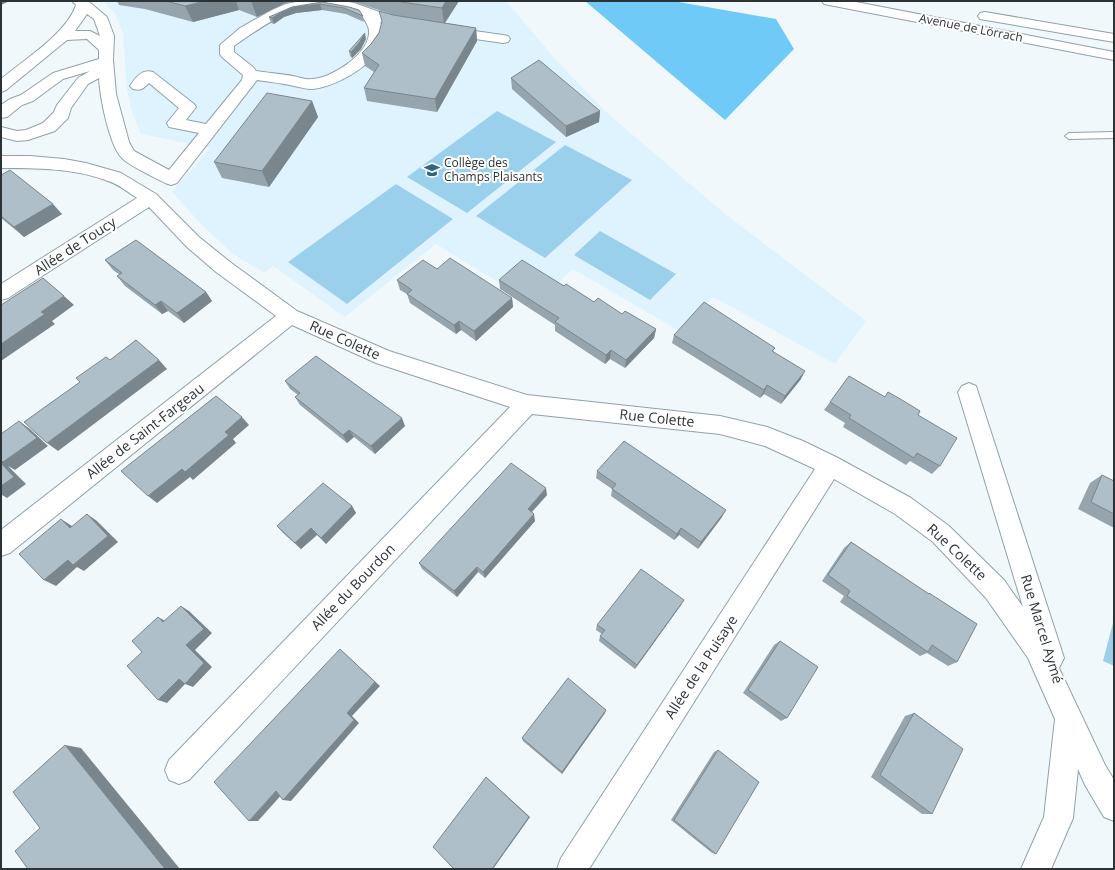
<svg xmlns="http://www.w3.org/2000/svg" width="1115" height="870" font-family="'Open Sans',sans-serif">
  <rect width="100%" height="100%" fill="#f1f8fc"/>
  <polygon fill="#dff3ff" points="103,1 506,1 558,62 605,111 724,213 866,321 835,364 713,297 681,332 573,269 535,305 436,244 345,317 273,266 264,273 233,254 202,225 172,192 210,148 141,134 132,112 127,90 123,34 116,15"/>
  <g fill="#9bd0ed">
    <polygon points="497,111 556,142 467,213 407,177"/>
    <polygon points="565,145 632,180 545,258 476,216"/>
    <polygon points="396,184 453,219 347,304 288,262"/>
    <polygon points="600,231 676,274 650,300 574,255"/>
    <polygon points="1114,619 1114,666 1103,661"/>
  </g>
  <polygon fill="#70caf8" points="585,1 673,1 776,19 794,49 725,120"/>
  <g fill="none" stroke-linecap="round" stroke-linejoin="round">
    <defs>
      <polygon id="lane" points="1114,132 1114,138 1069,139 1065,136 1069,133"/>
      <g id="street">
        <path d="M72,1H88L107,17L114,36L113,60L116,94L129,142L134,151L169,170L199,133L169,127L167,123L179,108L149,83C143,89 141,91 133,89L130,86C136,77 142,69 153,72L194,104L196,107L186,120L206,124L242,80L243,75L222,57L220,54V45L240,28L272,10L286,4L301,1H343L354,3L399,19L415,22L417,25L415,28C403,31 391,26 380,22C397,54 339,87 312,89C306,89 300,87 294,86C282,83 269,82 257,80L177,183L171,185L165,183C156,178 128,165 122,158C109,145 100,97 99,78L88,84L71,108L68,118L55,131L28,140L17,141L1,137V127L17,131L26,130L43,123L54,112L57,105L78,78L90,71L63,79L33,101L22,105L7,117L1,118V105L10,99L21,95L53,73L99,59V50L87,39L67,40L6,90L1,92V79C24,60 67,33 76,5ZM324,6L351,11L361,15C365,20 370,27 369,34C367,55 331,79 311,79C305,80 299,77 293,76C281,74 269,73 256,71L253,67L234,52V46C252,33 272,19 293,11C303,8 314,7 324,6ZM87,14L94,19L100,36L90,31H75Z"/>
        <polygon points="446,27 503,35 508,36 510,39 508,42 503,43 441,34 439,31 441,28"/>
        <path d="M1,156H30L64,159L86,163L121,173L156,194L199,237L230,262L297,311L389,351L527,395L720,416L767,427L803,441L838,458L911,498L949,526L1004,580L1023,607L958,392L962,386L969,383L976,386L1064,658L1059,668L1105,765L1114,780V821L1104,817L1085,785L1078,769L1073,818L1051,869H1021L1044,817L1055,719L1028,658L986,598L933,542L895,514L834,479L589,869H557L561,858L815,469L765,446L720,434L532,414L189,780L179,784L169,780L165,770L169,760L510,407L376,363L292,325L10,553L1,556V530L276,316L216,272L187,247L149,207L8,298L1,300V284L137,198C128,192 118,184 108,181C74,168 36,168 1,168Z"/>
      </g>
      <g id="primary">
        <polygon points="822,1 851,1 1114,52 1114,60 829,5 824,4"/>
        <polygon points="985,12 1114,34 1114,42 980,19 978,16 980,13"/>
      </g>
    </defs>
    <use href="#lane" stroke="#90a1aa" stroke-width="2"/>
    <use href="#street" stroke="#90a1aa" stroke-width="2"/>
    <use href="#primary" stroke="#90a1aa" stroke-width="2"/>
    <use href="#lane" fill="#fff" fill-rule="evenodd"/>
    <use href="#street" fill="#fff" fill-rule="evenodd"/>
    <use href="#primary" fill="#fff" fill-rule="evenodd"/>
  </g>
  <g fill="#96a4ad">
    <polygon points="117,1 294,1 285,3 257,17 239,10 193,22 145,9 119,5"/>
    <polygon points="351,1 459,1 445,23 476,28 477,41 437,112 367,101 364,88 374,72 365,66 362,53 371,44 391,14"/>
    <polygon points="322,2 349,7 363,16 364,22 346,14 322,10 296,13 284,17 274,24 271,23 269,17"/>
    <polygon points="366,39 361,49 352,58 350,56 349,51"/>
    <polygon points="511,78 600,111 599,122 566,137 512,89"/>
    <polygon points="312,101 318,117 269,187 222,178 214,162"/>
    <polygon points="1,175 62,214 24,237 1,218"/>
    <polygon points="105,260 206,292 212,301 184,323 168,311 162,314 125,286 117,276 120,275 113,270"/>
    <polygon points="437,269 512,298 513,307 476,341 461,330 456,334 410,303 407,294 400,290 397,280"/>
    <polygon points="499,280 564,286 594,302 622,314 656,329 654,338 625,368 610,359 605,364 555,331 555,325 500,289"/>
    <polygon points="674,335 775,348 773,351 801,379 781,404 764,394 760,398 672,343"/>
    <polygon points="285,381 405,426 375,454 354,437 347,443 300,405 295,397 298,395 290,389"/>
    <polygon points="884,397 918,415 940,466 932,474 910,461 906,465 843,427 845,423 824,410 830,402"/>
    <polygon points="597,471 722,517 698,549 679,535 674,540 611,496 612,489 596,478"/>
    <polygon points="1102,475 1114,481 1114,528 1078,509 1090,483"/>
    <polygon points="547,495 532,512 535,521 485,578 478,572 457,597 422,569 419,563"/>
    <polygon points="352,506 356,513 326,544 317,535 301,549 283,533 277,526"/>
    <polygon points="851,542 928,594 929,593 957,662 948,666 927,653 920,656 840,602 844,596 822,581 844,548"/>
    <polygon points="681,605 635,669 599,641 600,636 602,634 596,630 597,625"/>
    <polygon points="780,641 787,718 781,721 743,693 774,645"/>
    <polygon points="605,713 562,774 523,741 522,738"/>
    <polygon points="914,713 932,814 922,814 871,777 905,716"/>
    <polygon points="718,750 716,854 712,853 671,820 714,752"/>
  </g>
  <g fill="#7a868d">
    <polygon points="1,1 10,1 1,5"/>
    <polygon points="205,1 236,1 239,10 193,22 185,6"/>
    <polygon points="251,1 294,1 285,3 257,17"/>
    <polygon points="446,1 459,1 444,24 442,8"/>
    <polygon points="320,4 322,10 296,13 284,17 274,24 272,18 282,12 294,7"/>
    <polygon points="476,28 477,41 437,112 435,99"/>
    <polygon points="365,33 366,39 361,49 352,58 351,52"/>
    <polygon points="312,101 318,117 269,187 262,171"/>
    <polygon points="600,111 599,122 566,137 566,126"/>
    <polygon points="53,204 62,214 24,237 14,227"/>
    <polygon points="206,292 212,301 184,323 177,313"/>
    <polygon points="64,296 74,305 52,321 55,324 1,361 1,344 41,312"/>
    <polygon points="512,298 513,307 476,341 474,331"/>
    <polygon points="161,301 168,311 162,314 155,305"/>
    <polygon points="459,321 461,330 456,334 454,325"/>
    <polygon points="656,329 654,338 625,368 626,360"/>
    <polygon points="611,350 610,359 605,364 606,355"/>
    <polygon points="159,360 167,369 58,451 47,443"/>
    <polygon points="805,371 801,379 781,404 785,396"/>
    <polygon points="767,385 764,394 760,398 764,390"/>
    <polygon points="242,417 249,425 233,439 236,443 193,480 190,477 157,503 148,496"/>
    <polygon points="402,418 405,426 375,454 371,446"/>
    <polygon points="19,421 30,429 48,446 15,470 8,466 26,484 7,498 2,495 1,496 1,458"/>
    <polygon points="349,430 354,437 347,443 343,435"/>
    <polygon points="546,488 547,495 528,516 528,509"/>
    <polygon points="352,506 356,513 326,544 321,538"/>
    <polygon points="726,510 722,517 698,549 701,542"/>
    <polygon points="87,514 97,521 118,542 84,571 77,567 56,586 44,580"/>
    <polygon points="534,514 535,521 485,578 483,572"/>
    <polygon points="61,519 72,526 80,535 70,528"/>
    <polygon points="311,528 317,535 301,549 295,543"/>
    <polygon points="681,528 679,535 674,540 677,534"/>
    <polygon points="477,567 478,572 457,597 454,591"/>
    <polygon points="684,600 681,605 635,669 637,665"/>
    <polygon points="181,606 189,611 212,633 195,650 212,667 193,687 185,684 167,703 158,700 179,679 186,645"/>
    <polygon points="158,617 167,622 163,622"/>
    <polygon points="340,649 380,686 352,716 359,723 291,801 283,800 347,713"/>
    <polygon points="606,710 605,713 562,774 562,772"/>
    <polygon points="65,745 81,748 180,869 165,869"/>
    <polygon points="486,777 530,817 493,869 492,869"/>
    <polygon points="276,791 284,792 258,821 249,821"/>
  </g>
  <g fill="#aebfc9" stroke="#7a868d">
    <polygon points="166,1 205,1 185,6"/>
    <polygon points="395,1 446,1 442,8"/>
    <polygon points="322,2 349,7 359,10 363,16 344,8 320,4 294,7 282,12 272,18 269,17 292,7"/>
    <polygon points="379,11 393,15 476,28 435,99 364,88 379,65 362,53 371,44 379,33 382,21"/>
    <polygon points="365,33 359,43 351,52 349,51"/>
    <polygon points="539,60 600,111 566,126 511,78"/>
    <polygon points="267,93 312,101 262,171 214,162"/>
    <polygon points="10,170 53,204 14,227 1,216 1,175"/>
    <polygon points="136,240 206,292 177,313 161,301 155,305 117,276 122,273 105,260"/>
    <polygon points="450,258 512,298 474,331 459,321 454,325 407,294 412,290 397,280 423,260 437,269"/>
    <polygon points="522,260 564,286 566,284 594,302 598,298 622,314 625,311 656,329 626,360 611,350 606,355 555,322 559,318 499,280"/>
    <polygon points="43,278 64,296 41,312 45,314 1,344 1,305"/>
    <polygon points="704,302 775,348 772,351 805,371 785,396 767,385 764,390 674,335"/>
    <polygon points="136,340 159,360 47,443 24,422 80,382 76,378 106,357 110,360"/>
    <polygon points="316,356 402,418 371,446 349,430 343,435 295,397 300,393 285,381"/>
    <polygon points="849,376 885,397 888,392 902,400 920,411 918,415 957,438 940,466 917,453 914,458 849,418 851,415 830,402"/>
    <polygon points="216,396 242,417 225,432 229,435 185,472 182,469 148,496 121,471"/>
    <polygon points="19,421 37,438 3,462 1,460 1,434"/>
    <polygon points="624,441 726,510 701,542 681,528 677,534 612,489 616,484 597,471"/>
    <polygon points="1,463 14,477 1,486"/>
    <polygon points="511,463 546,488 528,509 534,514 483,572 477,567 454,591 419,563"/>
    <polygon points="1102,475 1114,481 1114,514 1091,502"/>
    <polygon points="323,483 352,506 321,538 311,528 295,543 277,526"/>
    <polygon points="87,514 108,536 73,565 68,560 44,580 19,554 61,519 70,528"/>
    <polygon points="851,542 929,594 929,593 977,624 957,662 932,645 928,652 847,596 850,591 828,575"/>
    <polygon points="641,569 684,600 637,665 600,636 605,630 597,625"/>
    <polygon points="181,606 204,629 186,645 204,663 185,684 179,679 158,700 127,666 142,652 132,641 158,617 163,622"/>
    <polygon points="780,641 818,667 787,718 748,690"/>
    <polygon points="340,649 375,682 347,713 354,720 283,800 276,791 249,821 214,782"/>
    <polygon points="568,678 606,710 562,772 522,738"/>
    <polygon points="914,713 963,749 932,814 880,775"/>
    <polygon points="65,745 165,869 28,869 15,851 40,828 13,792"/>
    <polygon points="718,750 759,782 716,854 674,820"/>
    <polygon points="486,777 529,817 492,869 452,869 453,868 433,847"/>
  </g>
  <defs>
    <symbol id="school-bare" viewBox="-9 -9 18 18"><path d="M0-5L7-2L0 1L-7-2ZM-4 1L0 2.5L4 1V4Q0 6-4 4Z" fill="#2f6580" stroke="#fff" stroke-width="2.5" paint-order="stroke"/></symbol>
  </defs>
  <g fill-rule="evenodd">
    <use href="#school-bare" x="421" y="159" width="22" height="22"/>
  </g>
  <g text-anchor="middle" stroke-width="4" stroke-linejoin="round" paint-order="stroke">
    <g font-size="12" fill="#2c3337" stroke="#fff">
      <text transform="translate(971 28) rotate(11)" y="4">Avenue de Lörrach</text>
    </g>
    <g font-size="12" fill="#2c3337" stroke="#fff" text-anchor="start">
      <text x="444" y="167">Collège des<tspan x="444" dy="14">Champs Plaisants</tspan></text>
    </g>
    <g font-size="14" fill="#2c3337" stroke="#fff">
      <text transform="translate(75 246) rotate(-33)" y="5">Allée de Toucy</text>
      <text transform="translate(345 340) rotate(24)" y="5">Rue Colette</text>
      <text transform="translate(657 418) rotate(6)" y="5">Rue Colette</text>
      <text transform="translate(145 431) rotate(-38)" y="5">Allée de Saint-Fargeau</text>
      <text transform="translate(957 552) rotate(43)" y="5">Rue Colette</text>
      <text transform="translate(353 587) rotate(-46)" y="5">Allée du Bourdon</text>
      <text transform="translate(1042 629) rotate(73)" y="5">Rue Marcel Aymé</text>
      <text transform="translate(701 667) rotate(-57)" y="5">Allée de la Puisaye</text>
    </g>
  </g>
  <rect width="1115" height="870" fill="none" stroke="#2c3337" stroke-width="4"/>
</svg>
